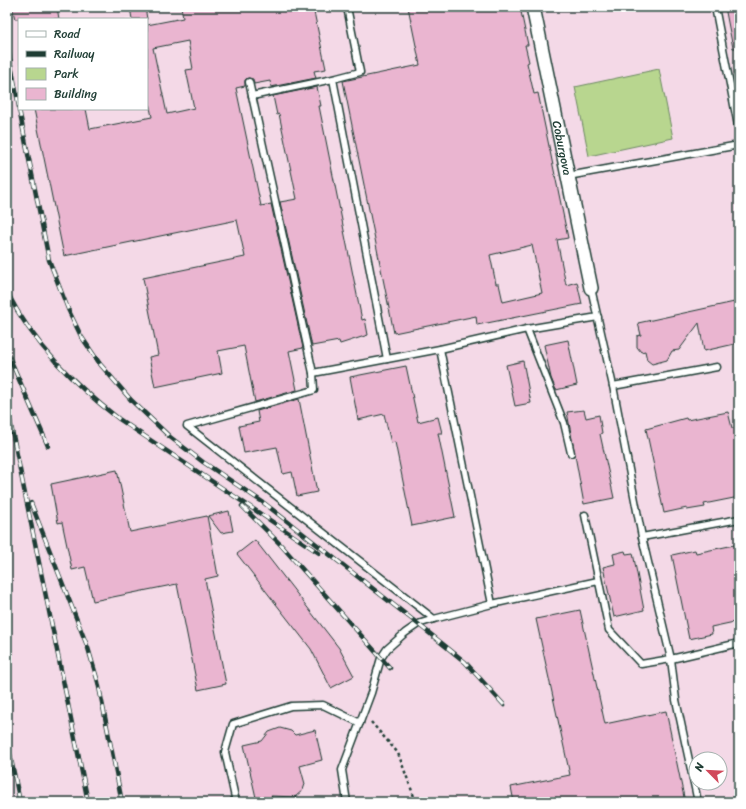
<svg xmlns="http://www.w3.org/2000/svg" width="746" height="809" font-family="Sriracha,sans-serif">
  <rect width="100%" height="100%" fill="#f9e9f1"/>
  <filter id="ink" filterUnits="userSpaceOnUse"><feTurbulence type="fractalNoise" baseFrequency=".025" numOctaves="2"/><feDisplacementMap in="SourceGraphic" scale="8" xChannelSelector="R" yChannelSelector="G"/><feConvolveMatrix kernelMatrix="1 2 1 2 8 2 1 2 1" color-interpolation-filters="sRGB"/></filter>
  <g filter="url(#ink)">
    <path fill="#f4d9e7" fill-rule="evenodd" d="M7,7H739V802H7ZM19,19H147V109H19ZM696,759H720V783H696Z"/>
    <polygon fill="#b8d68f" stroke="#6c8a62" points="659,69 673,138 589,156 575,87"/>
    <g fill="#eab5d0" stroke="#1f3d34" fill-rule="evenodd">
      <polygon points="12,7 57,7 59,19 15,19"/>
      <polygon points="130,7 145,7 147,19 132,19"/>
      <path d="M181,7H313L326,69L314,71L316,78L271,87L270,81L254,84L253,79L248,78L245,80V86L236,88L261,206L271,204L303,348L289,351L297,390L255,402L244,346L218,351L222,373L155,387L149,357L158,355L143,278L245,257L237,220L64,256L34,109H86L90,129L152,117L147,93V25L183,18ZM188,41L193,69L186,70L194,108L167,114L153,48Z"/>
      <path d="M408,7H520L528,45H525L529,62L527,63L534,94L538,93L568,238L557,240L566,285L577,282L582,304L477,325L476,316L394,333L343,81L420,65ZM532,245L542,293L503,302L499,284H496L490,255Z"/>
      <polygon points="725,7 739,7 739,48 733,48"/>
      <polygon points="317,87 321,106 319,106 362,320 365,319 368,335 340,344 339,341 312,346 280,202 297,199 279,114 277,115 273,96"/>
      <polygon points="739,301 739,343 704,351 699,323 679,350 672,351 667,360 652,364 647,360 645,351 641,352 637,347 637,336 641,335 638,323"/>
      <polygon points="568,340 577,385 556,390 551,378 544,345"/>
      <polygon points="523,361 531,403 515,406 506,365"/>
      <polygon points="406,366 418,422 438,417 442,433 438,433 455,517 412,526 395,442 391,443 384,414 358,420 350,377"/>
      <polygon points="299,399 317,492 297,496 292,472 283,474 277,447 244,453 239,426 259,422 257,411"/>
      <polygon points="584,410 586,418 599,415 602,433 600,434 614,498 584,504 567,412"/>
      <polygon points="728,412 732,428 739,427 739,448 736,449 739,462 739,497 704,504 705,507 687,510 687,508 664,513 646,429 686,418 687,420"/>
      <polygon points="117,470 130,532 207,516 218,576 205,579 226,684 198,690 177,584 93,601 85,567 72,570 62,522 58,523 51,484"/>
      <polygon points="229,511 233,531 221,533 208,516"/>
      <polygon points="255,540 339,648 354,676 331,688 311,649 237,554"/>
      <polygon points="739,544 739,621 711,627 712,634 689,639 672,555 695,550 696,553"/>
      <polygon points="625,551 626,554 633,553 644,610 614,617 603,567 615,564 613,554"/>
      <polygon points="580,610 605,724 666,711 685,802 514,802 511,787 570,775 536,619"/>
      <polygon points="280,728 291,731 295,735 315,730 322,760 300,766 305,784 303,790 295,797 271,796 273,802 257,802 244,745 262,741 269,732"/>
    </g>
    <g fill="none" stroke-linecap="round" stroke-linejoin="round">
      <defs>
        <g id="lane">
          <polyline points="347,7 360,72 333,79 387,359"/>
          <polyline points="715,7 739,131"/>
          <polyline points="249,82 313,373 440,349 527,329 598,317"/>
          <polyline points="252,96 333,79"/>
          <polyline points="568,176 739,145"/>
          <polyline points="591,288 613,386 642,537 671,659 739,643"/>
          <polyline points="527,329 564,423 571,453"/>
          <polyline points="440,349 492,604"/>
          <polyline points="313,373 314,390 187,426 434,619 418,624 405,633 387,649 381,658 371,693 342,770 347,802"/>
          <polyline points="613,386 717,367"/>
          <polyline points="585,515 609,630 641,664 671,659 676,700 698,802"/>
          <polyline points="642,537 739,519"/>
          <polyline points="434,619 492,604 598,581"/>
          <polyline points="236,802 225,752 233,724 291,706 323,705 360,723"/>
        </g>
        <g id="street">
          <path id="s1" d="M533,7L591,288"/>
        </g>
      </defs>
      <use href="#lane" stroke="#1f3d34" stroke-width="9"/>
      <use href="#street" stroke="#1f3d34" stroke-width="16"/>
      <polyline stroke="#1f3d34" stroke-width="2.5" stroke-dasharray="3 3" stroke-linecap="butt" points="371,722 398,753 416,802"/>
      <use href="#lane" stroke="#fff" stroke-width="6"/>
      <use href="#street" stroke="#fff" stroke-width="13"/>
      <defs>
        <g id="rail">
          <polyline points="7,44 19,107"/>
          <polyline points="19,109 49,260 68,309 81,336 100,364 131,400 170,437 203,462 264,503 418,624 465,662 504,705"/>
          <path d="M7,292C33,344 74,384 119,419L319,553"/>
          <polyline points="7,352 48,446"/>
          <polyline points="7,406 88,802"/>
          <polyline points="31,503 88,648 98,682 122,802"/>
          <polyline points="242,506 280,544 390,668"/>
          <polyline points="7,740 20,802"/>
          <polyline points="7,796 8,802"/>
        </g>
      </defs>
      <use href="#rail" stroke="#1f3d34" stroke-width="4.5"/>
      <use href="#rail" stroke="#fff" stroke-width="3" stroke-dasharray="9" stroke-linecap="butt"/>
    </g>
  </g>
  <g text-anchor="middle" stroke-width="3.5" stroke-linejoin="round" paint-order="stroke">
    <g font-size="12" fill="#1f3d34" stroke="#fff">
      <text dy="4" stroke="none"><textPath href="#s1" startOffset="144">Coburgova</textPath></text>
    </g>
  </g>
  <rect width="746" height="809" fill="none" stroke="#fff" stroke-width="24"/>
  <rect x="12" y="12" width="722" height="785" fill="none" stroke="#1f3d34" stroke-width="1.5" filter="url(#ink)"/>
  <rect x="18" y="18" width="130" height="92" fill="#ffffff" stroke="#a5b1ae"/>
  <rect x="26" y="31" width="20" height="6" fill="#ffffff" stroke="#a5b1ae"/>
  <text x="54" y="38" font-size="12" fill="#1f3d34">Road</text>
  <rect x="26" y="51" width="20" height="6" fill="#1f3d34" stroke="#a5b1ae"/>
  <text x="54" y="58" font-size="12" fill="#1f3d34">Railway</text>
  <rect x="26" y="68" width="20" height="12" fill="#b8d68f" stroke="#a5b1ae"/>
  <text x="54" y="78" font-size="12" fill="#1f3d34">Park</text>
  <rect x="26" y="88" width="20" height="12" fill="#eab5d0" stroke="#a5b1ae"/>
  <text x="54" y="98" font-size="12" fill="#1f3d34">Building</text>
  <g transform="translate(708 771) rotate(294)"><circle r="19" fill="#ffffff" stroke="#a5b1ae"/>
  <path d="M0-3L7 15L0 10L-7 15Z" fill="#d1495b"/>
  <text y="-6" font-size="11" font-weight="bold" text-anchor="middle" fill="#1f3d34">N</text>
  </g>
</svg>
